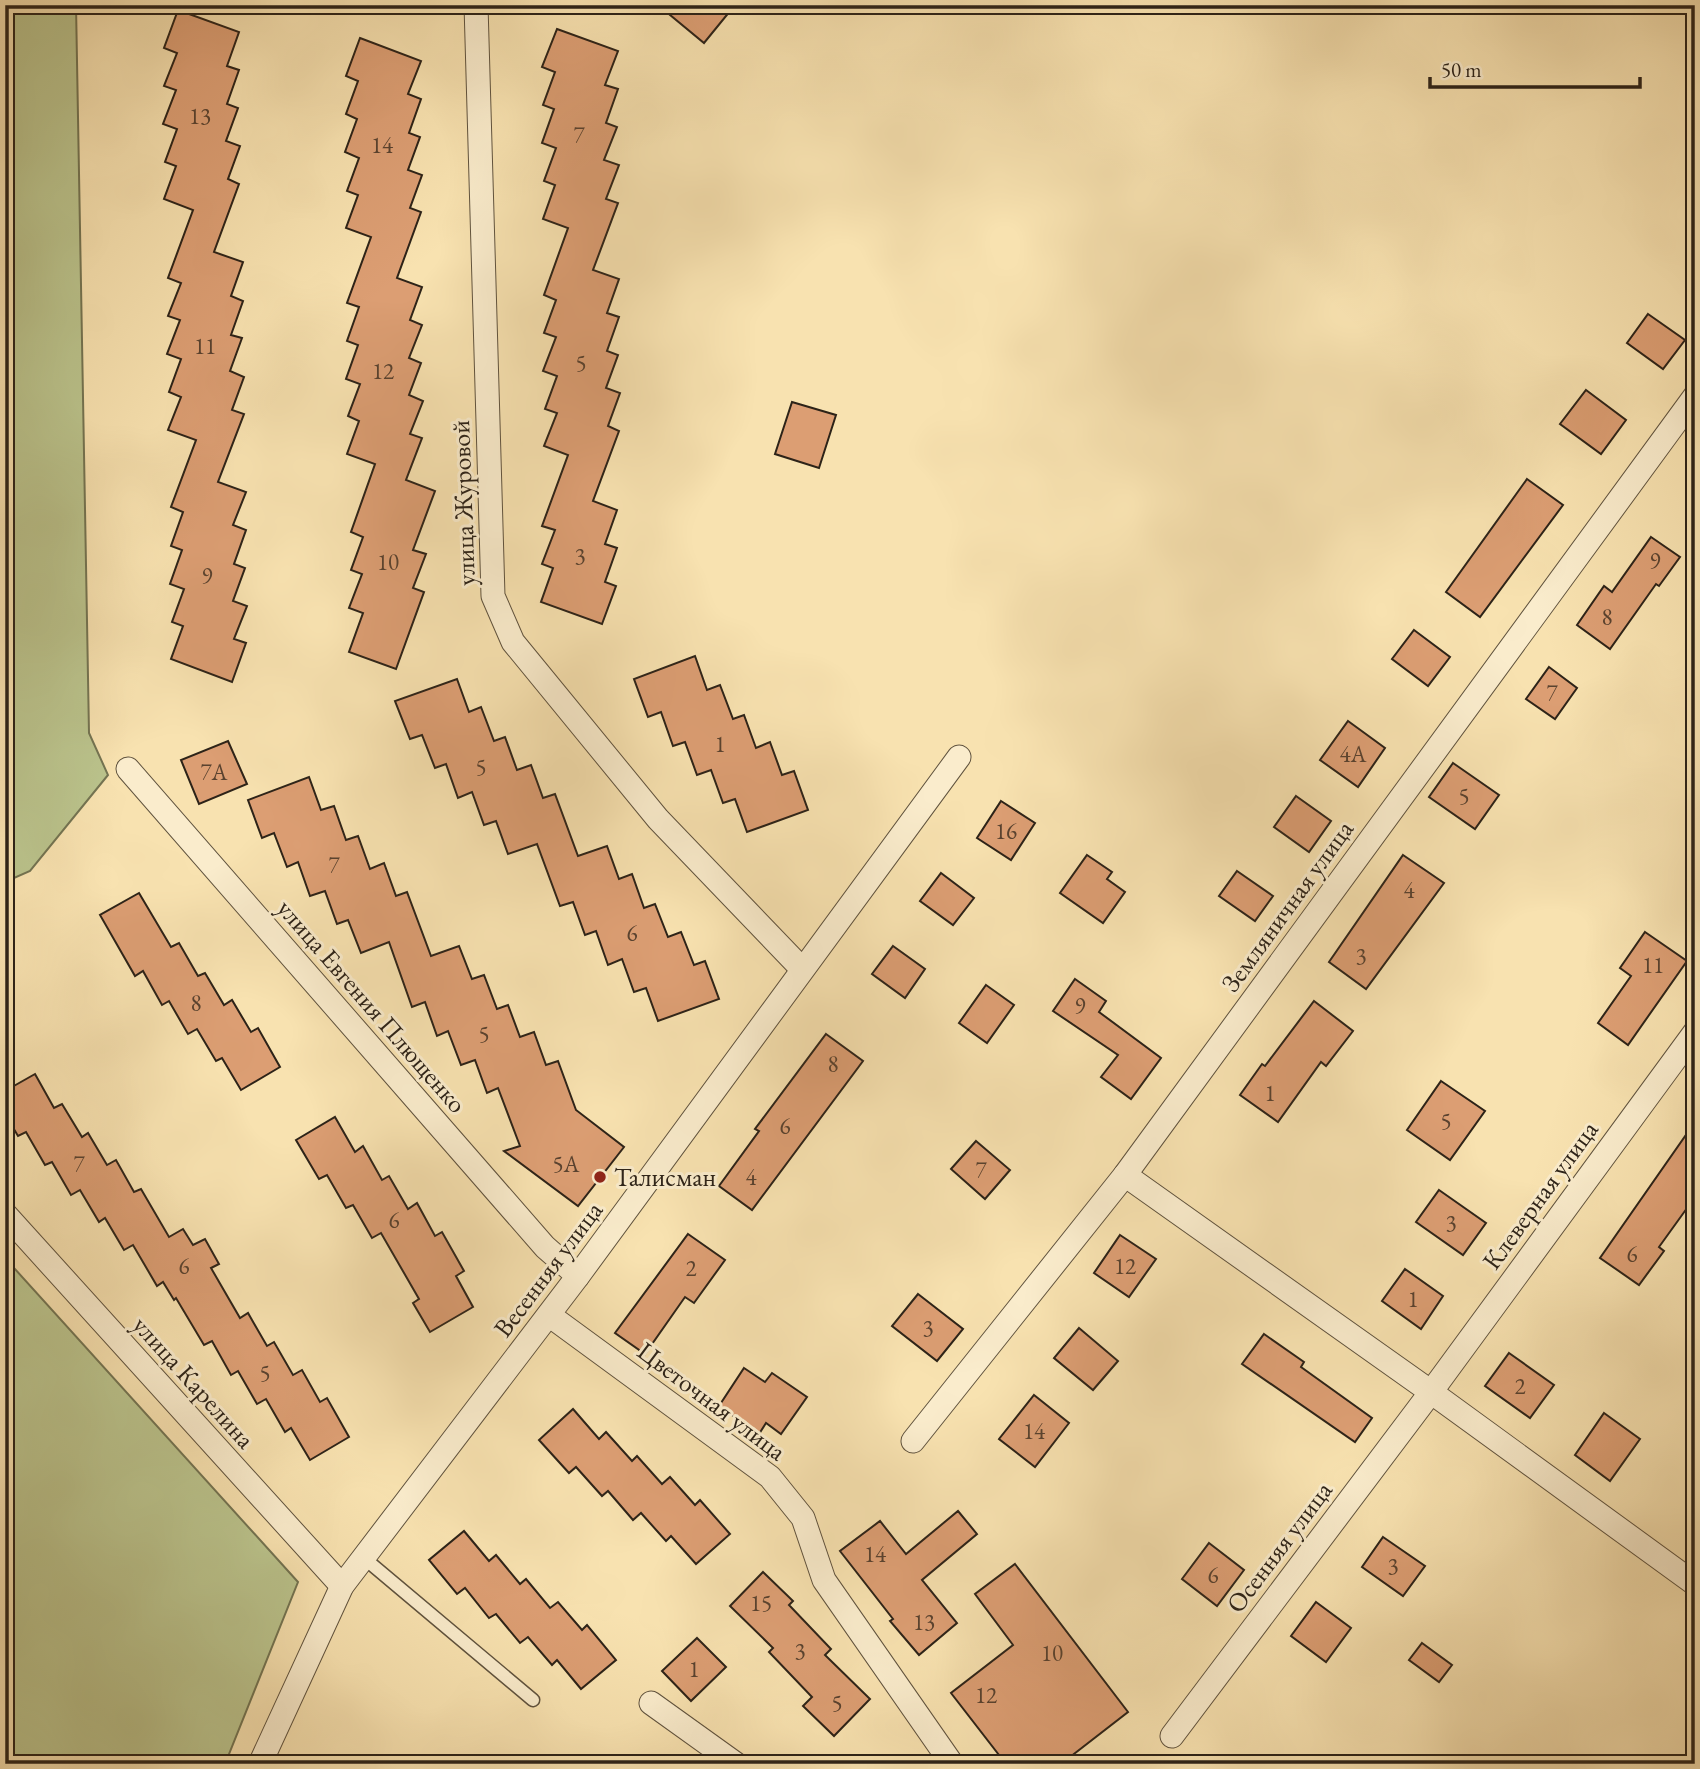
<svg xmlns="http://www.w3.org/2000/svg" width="1700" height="1769" font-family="'EB Garamond',serif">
  <rect width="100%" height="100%" fill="#f8e2b0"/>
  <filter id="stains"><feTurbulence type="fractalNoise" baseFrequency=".00286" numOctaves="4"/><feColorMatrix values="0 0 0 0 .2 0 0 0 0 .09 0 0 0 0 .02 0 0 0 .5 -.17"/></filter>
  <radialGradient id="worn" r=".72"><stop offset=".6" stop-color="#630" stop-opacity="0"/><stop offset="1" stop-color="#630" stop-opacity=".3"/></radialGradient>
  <g fill="#bbc48d" stroke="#747452" stroke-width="2">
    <polygon points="5,5 76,5 89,733 108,775 30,871 5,882"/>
    <polygon points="5,1258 298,1582 225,1764 5,1764"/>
  </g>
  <g fill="#dc9e73" stroke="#2d2318" stroke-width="2">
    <polygon points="658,5 735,5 704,43"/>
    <polygon points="178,10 239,32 227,66 239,70 227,104 238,108 226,141 240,146 228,179 239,184 214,252 243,262 231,296 243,301 231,335 242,338 230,371 244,377 232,410 244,414 218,482 246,492 233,525 246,530 234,564 245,568 233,601 247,606 234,639 246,643 232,682 171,659 183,626 172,622 184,589 170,584 182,550 171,546 183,512 171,507 196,440 168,430 181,397 169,392 181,359 167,354 180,320 168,316 181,283 168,278 193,210 164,199 176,166 165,162 177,129 163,124 176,90 164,86 177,53 164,48"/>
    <polygon points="557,29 618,51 605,85 618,89 606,123 617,127 604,160 619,165 606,199 618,203 593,270 619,279 607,313 619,317 607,351 618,355 606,388 620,393 608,426 619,431 593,501 617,510 605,544 617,548 605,582 616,586 602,624 541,602 553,568 542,564 555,530 542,526 568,455 544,446 557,413 545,409 557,376 543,371 556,337 544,333 556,300 544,295 568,228 543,219 555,185 544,181 556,148 542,143 554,109 543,105 555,72 542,67"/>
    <polygon points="360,38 421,61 408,94 421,99 409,133 420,137 408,170 422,175 410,208 421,212 397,278 422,287 410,320 422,325 409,358 421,363 409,395 423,401 410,434 422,438 406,480 435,491 413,550 426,554 413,588 424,592 396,669 349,652 363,613 349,608 362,574 351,570 363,537 351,532 375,464 347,454 359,421 348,416 360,384 346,379 358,345 347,341 359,307 347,303 371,237 346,228 358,195 347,191 359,158 345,152 357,119 346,114 358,81 346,76"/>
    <polygon points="1648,314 1685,340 1663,369 1627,343"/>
    <polygon points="1586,390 1626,420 1601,454 1560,424"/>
    <polygon points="792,402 836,415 819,468 775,454"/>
    <polygon points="1527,479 1563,505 1480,617 1446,592"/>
    <polygon points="1651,537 1680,557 1659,586 1656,584 1610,649 1577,625 1604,586 1612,592"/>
    <polygon points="1414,630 1450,657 1428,686 1392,659"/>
    <polygon points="695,656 707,690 720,685 733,719 744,715 756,748 770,742 782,775 794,771 808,810 747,832 735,799 723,803 711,770 697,775 685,742 673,746 661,712 648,717 634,679"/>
    <polygon points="1549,667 1577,688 1555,719 1526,699"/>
    <polygon points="457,679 469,712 481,707 494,741 505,737 517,770 531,765 543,798 555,794 578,856 607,846 619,879 632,874 644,908 655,904 668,937 681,932 694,965 705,961 719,999 658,1021 646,988 634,992 622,959 608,965 596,931 585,935 573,902 560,906 537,844 508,854 496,821 484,825 472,792 458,798 446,764 435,768 422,735 410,739 395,701"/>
    <polygon points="1348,721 1385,748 1358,787 1320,760"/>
    <polygon points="228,741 247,784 199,804 181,760"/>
    <polygon points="1453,763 1499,795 1475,829 1429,797"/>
    <polygon points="309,777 321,810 334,806 346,840 358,836 370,869 384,863 396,896 407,892 431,956 459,946 472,979 484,975 497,1009 508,1005 520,1037 534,1032 546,1065 558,1061 576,1110 624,1147 578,1206 504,1151 520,1146 498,1088 487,1093 475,1060 461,1065 448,1031 437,1036 425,1002 412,1007 389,942 361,953 348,920 337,924 325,891 310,896 298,862 287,867 274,833 262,838 248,800"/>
    <polygon points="1296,796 1331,821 1309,852 1274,827"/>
    <polygon points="1001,801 1035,823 1011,860 977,838"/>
    <polygon points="1087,855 1112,872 1107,879 1125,892 1103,923 1060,893"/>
    <polygon points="1403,855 1444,883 1366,989 1329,962"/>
    <polygon points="1237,871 1273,896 1255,921 1219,896"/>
    <polygon points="941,873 974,898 953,925 920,901"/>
    <polygon points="139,893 171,947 179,943 198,976 205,973 224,1005 232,1000 251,1032 258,1028 280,1067 241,1090 222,1058 216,1061 197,1029 188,1034 169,1001 162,1005 143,971 135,976 100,915"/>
    <polygon points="1645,932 1687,961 1628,1045 1598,1023 1631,976 1620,968"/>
    <polygon points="893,946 925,969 905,998 872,974"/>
    <polygon points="1075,979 1106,1001 1099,1012 1161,1058 1131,1099 1101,1077 1118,1055 1053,1011"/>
    <polygon points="986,985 1014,1005 987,1043 959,1023"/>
    <polygon points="1314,1001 1353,1031 1326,1066 1321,1062 1278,1122 1240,1095 1262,1064 1265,1066"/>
    <polygon points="826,1034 863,1061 752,1210 719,1186 759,1131 755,1129"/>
    <polygon points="35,1074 54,1108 62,1104 82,1137 88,1133 107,1165 116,1160 134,1192 141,1189 169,1237 183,1229 193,1245 205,1239 219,1264 211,1268 240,1318 248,1313 267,1346 274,1342 293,1375 302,1370 320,1402 327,1398 349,1437 310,1460 291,1428 285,1432 266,1399 257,1404 238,1371 231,1375 212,1341 204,1345 176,1298 174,1300 163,1282 157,1286 133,1245 124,1250 105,1218 99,1222 80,1190 71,1195 52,1162 45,1165 26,1132 18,1136 5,1114 5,1091"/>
    <polygon points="1441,1081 1485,1111 1450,1160 1407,1130"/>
    <polygon points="335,1117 355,1152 363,1146 382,1180 389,1176 408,1209 417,1203 435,1236 442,1232 464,1271 456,1276 473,1307 430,1332 413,1303 419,1299 381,1233 372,1238 353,1205 346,1208 327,1175 319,1179 296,1140"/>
    <polygon points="1695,1122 1695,1197 1659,1247 1664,1251 1639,1285 1600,1258"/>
    <polygon points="976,1141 1010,1170 985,1199 951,1169"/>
    <polygon points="1439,1190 1486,1223 1463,1255 1416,1222"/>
    <polygon points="688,1234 725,1260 694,1303 685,1297 645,1354 615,1333"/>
    <polygon points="1120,1235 1156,1259 1129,1297 1094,1273"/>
    <polygon points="1405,1269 1443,1296 1421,1329 1382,1301"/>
    <polygon points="918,1294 963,1329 937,1361 892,1326"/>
    <polygon points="1079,1328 1118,1361 1093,1390 1054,1358"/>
    <polygon points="1264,1334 1304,1362 1301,1367 1372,1418 1355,1442 1242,1364"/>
    <polygon points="1509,1353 1554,1385 1530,1418 1485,1386"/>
    <polygon points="744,1368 765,1382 772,1373 807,1397 781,1434 766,1423 759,1434 719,1406"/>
    <polygon points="1034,1395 1069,1423 1035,1467 999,1439"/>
    <polygon points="573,1409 599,1439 606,1432 632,1461 637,1456 662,1484 670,1477 695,1505 700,1500 730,1534 696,1564 671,1536 666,1541 641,1513 633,1520 608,1491 602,1496 576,1467 569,1473 539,1440"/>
    <polygon points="1604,1413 1640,1439 1610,1481 1575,1455"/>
    <polygon points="958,1511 977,1534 922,1580 957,1623 919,1655 890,1621 893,1619 840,1551 880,1521 906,1554"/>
    <polygon points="464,1531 489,1561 496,1555 520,1584 526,1579 550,1608 558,1602 582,1630 587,1625 616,1660 581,1689 557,1660 552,1665 528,1637 520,1643 496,1614 489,1618 465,1588 457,1594 429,1560"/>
    <polygon points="1383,1537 1425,1566 1403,1596 1362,1567"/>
    <polygon points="1209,1543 1244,1570 1217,1606 1182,1579"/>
    <polygon points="1015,1564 1128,1712 1061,1764 1006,1764 951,1693 1013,1645 975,1594"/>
    <polygon points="763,1572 793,1601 789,1605 831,1649 825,1655 870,1699 834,1736 803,1706 812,1697 769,1652 773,1648 730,1606"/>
    <polygon points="1316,1602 1351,1628 1326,1662 1291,1636"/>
    <polygon points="697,1638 726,1667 691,1701 662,1671"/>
    <polygon points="1422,1643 1452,1665 1439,1682 1409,1660"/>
  </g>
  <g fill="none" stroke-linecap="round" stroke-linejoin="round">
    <defs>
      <polyline id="service" points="364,1558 533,1700"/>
      <g id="minor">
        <polyline points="476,5 493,596 513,642 658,819 802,969"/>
        <polyline points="128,769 545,1247 578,1276"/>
        <polyline points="1125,1175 1431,1392 1695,1584"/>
        <polyline points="5,1214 342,1586"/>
        <polyline points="549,1315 770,1477 803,1518 824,1580 952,1764"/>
        <polyline points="913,1441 1125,1175 1695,396"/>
        <polyline points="651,1703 736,1764"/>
        <polyline points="1172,1736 1431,1392 1695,1032"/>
        <polyline points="260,1764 342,1586 578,1276 959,757"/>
      </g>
    </defs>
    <use href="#service" stroke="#60533e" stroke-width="15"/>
    <use href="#minor" stroke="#60533e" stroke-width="25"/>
    <use href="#service" stroke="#faeccc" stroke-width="12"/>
    <use href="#minor" stroke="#faeccc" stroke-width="23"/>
  </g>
  <circle fill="#8f2418" stroke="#faeccc" stroke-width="2.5" cx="600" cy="1177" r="7"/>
  <g text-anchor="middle" stroke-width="6" stroke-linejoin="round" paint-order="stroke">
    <g font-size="23" fill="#59422f">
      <text x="200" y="124">13</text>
      <text x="579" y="143">7</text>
      <text x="382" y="153">14</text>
      <text x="205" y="354">11</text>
      <text x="581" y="371">5</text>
      <text x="383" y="379">12</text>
      <text x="580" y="564">3</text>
      <text x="1655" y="569">9</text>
      <text x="388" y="570">10</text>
      <text x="207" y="584">9</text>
      <text x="1607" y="625">8</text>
      <text x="1552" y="701">7</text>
      <text x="720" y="752">1</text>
      <text x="1353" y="762">4А</text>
      <text x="481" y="775">5</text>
      <text x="214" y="780">7А</text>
      <text x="1464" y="804">5</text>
      <text x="1006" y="839">16</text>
      <text x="334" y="873">7</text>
      <text x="1409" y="898">4</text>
      <text x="632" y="941">6</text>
      <text x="1361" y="964">3</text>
      <text x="1653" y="973">11</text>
      <text x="196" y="1011">8</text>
      <text x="1080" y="1014">9</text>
      <text x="484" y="1042">5</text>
      <text x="833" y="1072">8</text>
      <text x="1270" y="1101">1</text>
      <text x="1446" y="1129">5</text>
      <text x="785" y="1134">6</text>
      <text x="79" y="1172">7</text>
      <text x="566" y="1172">5А</text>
      <text x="981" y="1178">7</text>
      <text x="751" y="1185">4</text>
      <text x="394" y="1228">6</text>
      <text x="1451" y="1231">3</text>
      <text x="1632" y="1262">6</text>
      <text x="184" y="1274">6</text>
      <text x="1125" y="1274">12</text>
      <text x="691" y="1276">2</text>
      <text x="1413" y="1307">1</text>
      <text x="928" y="1336">3</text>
      <text x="265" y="1381">5</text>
      <text x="1520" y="1394">2</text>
      <text x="1034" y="1439">14</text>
      <text x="875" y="1562">14</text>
      <text x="1393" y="1574">3</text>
      <text x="1213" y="1583">6</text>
      <text x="761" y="1611">15</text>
      <text x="924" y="1630">13</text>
      <text x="800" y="1659">3</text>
      <text x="1052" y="1661">10</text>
      <text x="694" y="1677">1</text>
      <text x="986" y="1703">12</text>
      <text x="837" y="1711">5</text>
    </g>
    <g font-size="26" fill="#2d2318" stroke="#faeccc">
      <text transform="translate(463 503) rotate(-92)" y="9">улица Журовой</text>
      <text transform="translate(1287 906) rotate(-54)" y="9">Земляничная улица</text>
      <text transform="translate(372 1006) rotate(49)" y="9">улица Евгения Плющенко</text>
      <text transform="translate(1540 1195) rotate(-54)" y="9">Клеверная улица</text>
      <text transform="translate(548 1269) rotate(-53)" y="9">Весенняя улица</text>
      <text transform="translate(194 1382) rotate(48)" y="9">улица Карелина</text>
      <text transform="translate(712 1401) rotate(37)" y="9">Цветочная улица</text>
      <text transform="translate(1279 1547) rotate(-53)" y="9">Осенняя улица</text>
    </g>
    <g font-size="26" fill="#2d2318" stroke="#faeccc" text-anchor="start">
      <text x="614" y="1186">Талисман</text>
    </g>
  </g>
  <rect width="1700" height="1769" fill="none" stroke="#f8e2b0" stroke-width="28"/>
  <rect x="7" y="7" width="1686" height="1755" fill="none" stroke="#2d2318" stroke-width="3.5"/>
  <rect x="14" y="14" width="1672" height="1741" fill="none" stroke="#2d2318" stroke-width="2"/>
  <path d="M1430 77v10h210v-10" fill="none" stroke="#2d2318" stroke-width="3.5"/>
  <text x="1441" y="77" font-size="21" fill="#2d2318" stroke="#faeccc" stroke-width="5" paint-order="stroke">50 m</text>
  <rect width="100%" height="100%" filter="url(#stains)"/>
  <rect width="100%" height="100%" fill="url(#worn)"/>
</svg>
